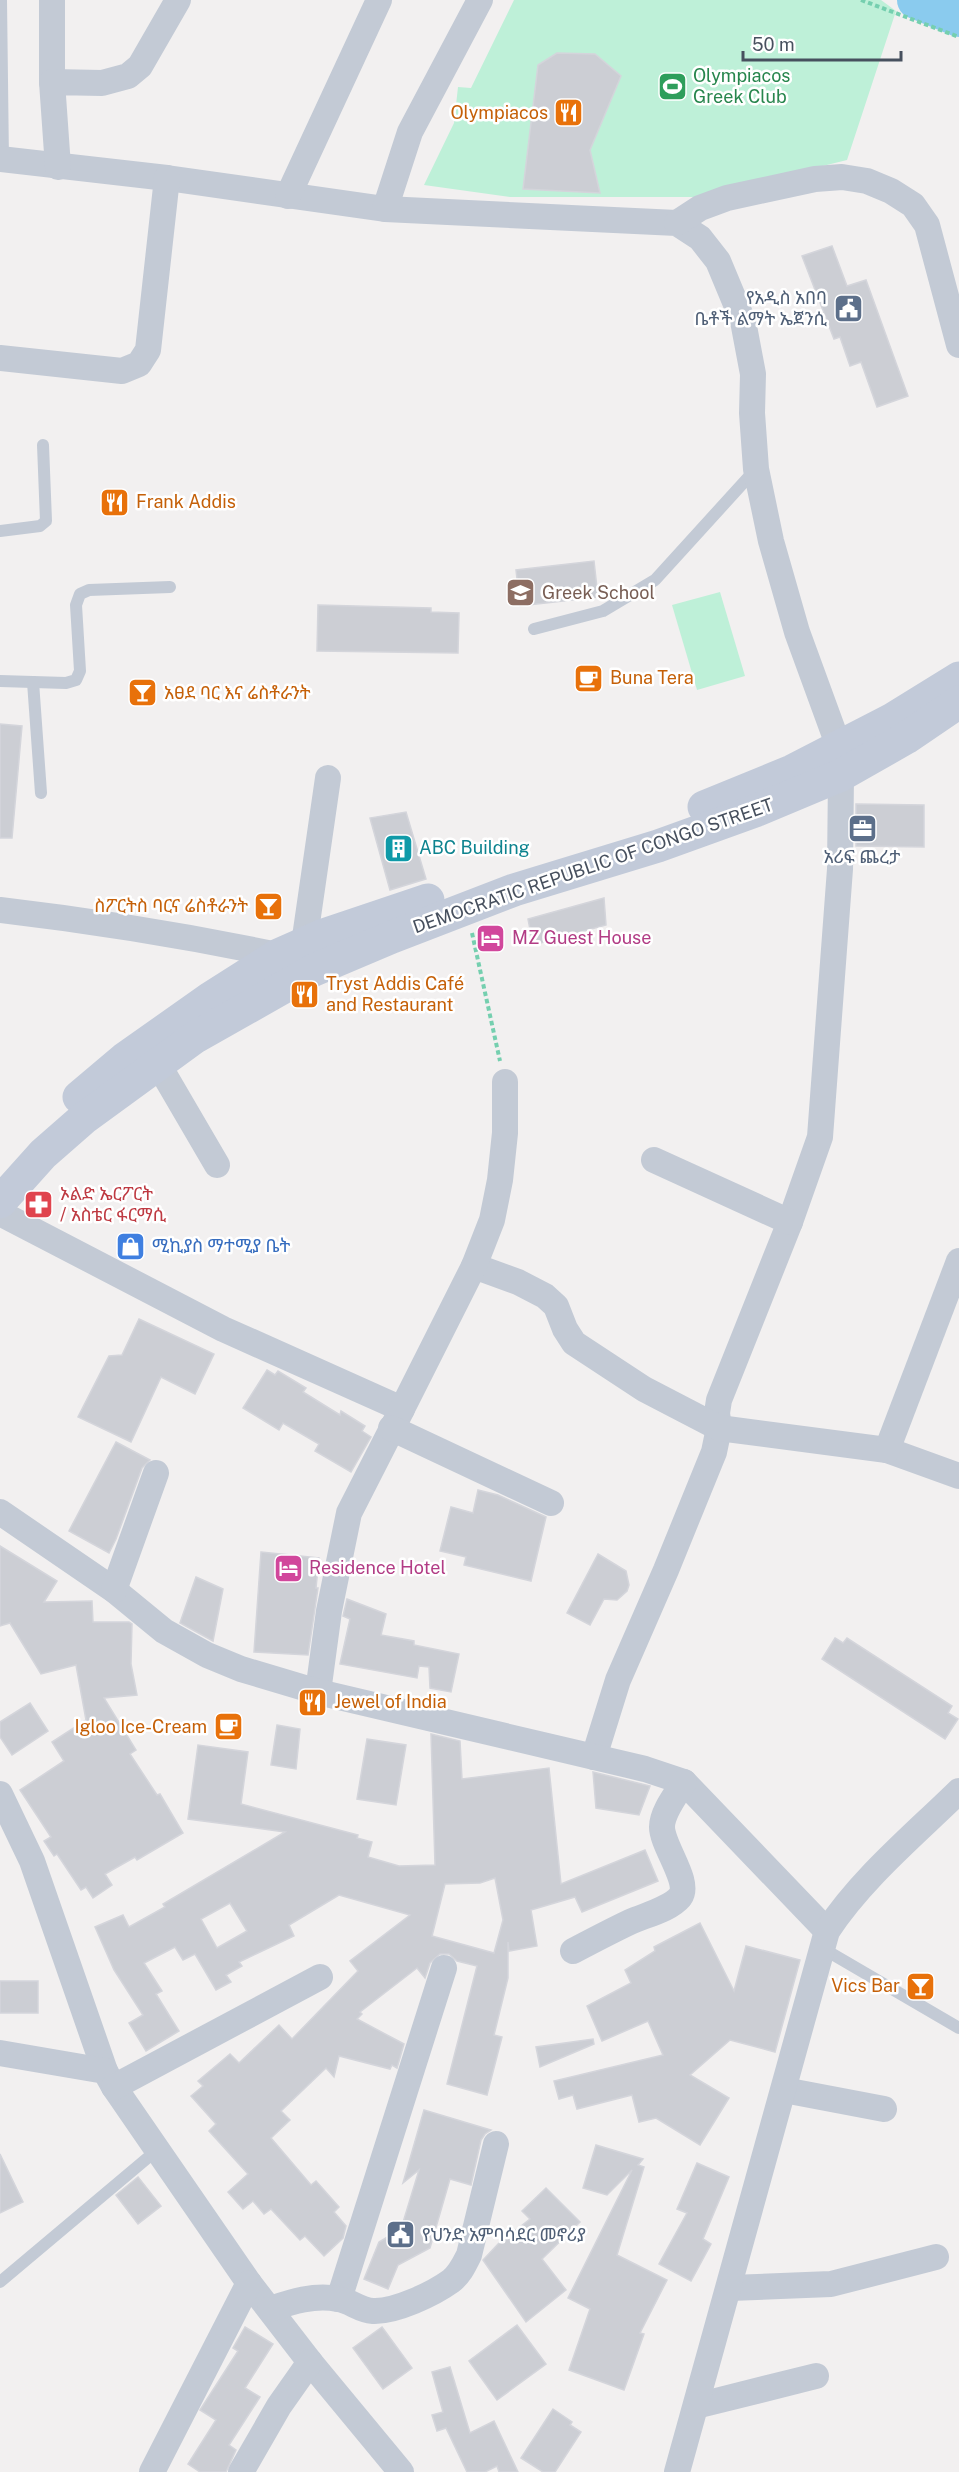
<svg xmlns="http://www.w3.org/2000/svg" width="959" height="2472" font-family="'Public Sans','Noto Sans Ethiopic',sans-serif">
  <rect width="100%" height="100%" fill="#f2f0f0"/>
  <g fill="#bef0d8">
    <polygon points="514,0 881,0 896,11 847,160 697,197 510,197 424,185 454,123 458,87 471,88"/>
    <polygon points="720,592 745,676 697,690 672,605"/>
  </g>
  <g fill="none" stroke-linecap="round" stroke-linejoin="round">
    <polyline stroke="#8acbee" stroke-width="38" points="916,0 959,18"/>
  </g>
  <g fill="#ccced4" stroke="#d4d5db" stroke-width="1.5" fill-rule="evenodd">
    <polygon points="557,53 595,54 621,76 590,150 600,193 523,189 538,65"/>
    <polygon points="832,246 847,286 866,280 908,396 877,407 861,362 850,366 840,337 834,339 802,256"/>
    <polygon points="594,561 598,597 520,606 516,570"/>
    <polygon points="318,605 431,608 431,612 459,613 458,653 317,651"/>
    <polygon points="0,724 22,726 12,838 0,838"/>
    <polygon points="856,804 924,805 924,847 856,846"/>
    <polygon points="406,812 426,879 390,890 370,818"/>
    <polygon points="604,898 606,925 533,945 528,919"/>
    <polygon points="139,1319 214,1354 195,1394 161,1377 131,1442 78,1417 109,1356 122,1355"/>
    <polygon points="267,1370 275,1375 278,1371 306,1388 303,1392 340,1415 341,1411 365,1426 362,1431 371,1437 351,1472 315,1451 319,1444 283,1423 279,1430 243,1408"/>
    <polygon points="116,1442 150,1460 142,1468 116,1539 109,1553 69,1531"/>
    <polygon points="478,1490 498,1495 546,1517 531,1581 464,1565 466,1557 440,1551 451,1507 473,1513"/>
    <polygon points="0,1546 57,1581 44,1602 92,1601 93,1622 129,1622 132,1624 131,1664 137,1695 104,1698 136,1750 130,1754 157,1795 160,1794 183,1833 137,1860 135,1857 105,1874 112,1885 93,1898 86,1887 81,1890 57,1854 54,1856 44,1841 51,1837 20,1790 64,1761 52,1742 86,1720 76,1665 41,1674 10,1623 0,1626"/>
    <polygon points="261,1552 319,1558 316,1588 318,1588 308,1655 254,1652"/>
    <polygon points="598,1554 626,1571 629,1585 627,1591 617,1600 604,1599 590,1625 567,1613"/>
    <polygon points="196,1577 223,1589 213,1641 180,1623"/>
    <polygon points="347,1599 386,1614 381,1635 414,1641 414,1645 459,1654 451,1692 430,1688 429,1667 419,1666 417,1678 340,1664 350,1619 343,1616"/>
    <polygon points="835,1638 843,1643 847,1638 952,1706 948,1713 958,1719 945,1739 822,1659"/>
    <polygon points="30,1703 48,1731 12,1755 0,1737 0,1722"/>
    <polygon points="277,1725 300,1729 296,1769 271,1765"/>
    <path d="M431,1734L460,1741L462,1779L549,1768L561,1884L645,1850L658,1881L582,1912L575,1897L531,1910L537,1946L509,1951L508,1942V1978L494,2035L502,2037L487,2095L447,2084L477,1966L457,1961L449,1954H440L430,1963L425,1978L417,1968L360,2012L362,2014L357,2019L404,2044L397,2068L392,2065L390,2069L339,2056L334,2077L326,2068L281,2111L290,2120L271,2138L311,2185L316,2181L339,2207L334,2212L346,2226L343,2238L324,2256L305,2236L300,2240L271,2209L264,2214L253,2201L243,2209L228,2192L248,2174L209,2131L216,2124L191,2096L203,2086L198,2081L230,2054L239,2063L279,2025L292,2039L358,1971L350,1961L410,1915L339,1895L289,1925L294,1936L239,1962L242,1966L226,1975L231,1982L216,1990L195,1954L183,1960L175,1947L144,1963L162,1991L156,1994L179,2031L146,2051L129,2023L143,2015L114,1970L95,1927L123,1915L129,1927L165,1907L163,1904L285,1832L188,1819L198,1745L248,1752L241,1804L358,1835L357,1838L372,1842L368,1857L399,1866L435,1865ZM495,1878L503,1920L494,1953L432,1936L445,1884L480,1883ZM230,1903L247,1931L217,1948L201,1919Z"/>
    <polygon points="367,1739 406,1745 396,1805 357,1799"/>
    <polygon points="593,1772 650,1786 639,1815 596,1808"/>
    <polygon points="700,1923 734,1991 746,1946 800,1960 775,2052 730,2040 690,2075 729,2098 700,2145 656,2118 639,2122 632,2095 577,2109 573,2095 559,2099 554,2081 663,2055 648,2021 602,2041 587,2006 631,1983 625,1970 655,1951 654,1947"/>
    <rect x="0" y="1981" width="38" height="32"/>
    <polygon points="593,2039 594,2044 540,2067 536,2047"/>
    <polygon points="424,2110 491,2130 485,2134 481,2140 471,2185 450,2179 430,2248 398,2265 388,2289 364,2279 379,2242 401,2229 419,2170 403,2183"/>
    <polygon points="596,2145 643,2159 638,2165 644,2167 617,2255 667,2280 640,2333 644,2334 624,2390 569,2370 590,2309 568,2298 632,2170 607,2195 583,2188"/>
    <polygon points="0,2154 23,2202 0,2213"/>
    <polygon points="697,2163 729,2177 703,2239 711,2244 691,2281 659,2264 687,2213 677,2209"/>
    <polygon points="138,2177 161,2206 138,2224 116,2195"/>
    <polygon points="546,2188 580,2222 542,2259 566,2290 526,2322 483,2260 498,2244 530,2219 522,2211"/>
    <polygon points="517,2325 546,2364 497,2400 469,2361"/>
    <polygon points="245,2327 273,2344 245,2388 260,2397 229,2445 236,2450 226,2472 200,2472 188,2464 216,2420 200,2410 238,2351 233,2348"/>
    <polygon points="382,2327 412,2368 383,2389 353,2348"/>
    <polygon points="450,2367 470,2433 494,2421 518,2472 499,2472 497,2466 485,2472 467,2472 446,2428 437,2431 432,2415 443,2412 432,2372"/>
    <polygon points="553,2409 572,2422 570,2425 581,2432 555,2472 543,2472 521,2458"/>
  </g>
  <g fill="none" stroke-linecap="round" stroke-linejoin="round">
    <g stroke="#75cfaf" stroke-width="4" stroke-dasharray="4.5 3" stroke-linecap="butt">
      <polyline points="861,0 959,37"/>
      <polyline points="472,933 500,1061"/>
    </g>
    <g stroke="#c3cad5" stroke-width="12">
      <polyline points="1,0 3,160"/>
      <polyline points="0,531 40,526 46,521 43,445"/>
      <polyline points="534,629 603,611 655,580 755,470"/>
      <polyline points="0,681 66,683 76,680 80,671 76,605 80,594 89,590 170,587"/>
      <polyline points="33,682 41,793"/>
      <polyline points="822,1948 959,2028"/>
      <polyline points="0,2282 157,2150"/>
    </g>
    <g stroke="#c3cad5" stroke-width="26">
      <polyline points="52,0 52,82"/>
      <polyline points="0,159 167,178 385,209 677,223 700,238 718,261 743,321 753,374 752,413 756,469 771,541 797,632 839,747 841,775 840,869 820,1137 790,1222 719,1400 717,1413 719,1428 714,1452 666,1570 618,1680 594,1757"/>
      <polyline points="58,167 52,82 102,83 128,76 140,66 178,0"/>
      <polyline points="288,196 379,0"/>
      <polyline points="385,209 410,132 480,0"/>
      <polyline points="677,223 700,208 727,198 815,179 842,177 867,181 891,191 913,205 927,225 959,345"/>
      <polyline points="0,358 122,371 139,364 148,350 167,178"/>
      <path d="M0,910C94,921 186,936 278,955"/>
      <polyline points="310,958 304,944 328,778"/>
      <polyline points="158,1064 217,1165"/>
      <polyline points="654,1160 790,1222"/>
      <polyline points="0,1213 223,1329 402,1409 349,1513 329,1611 318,1692"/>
      <polyline points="474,1266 518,1282 545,1296 556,1306 565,1329 574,1343 644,1389 719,1428 887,1450 959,1476"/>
      <polyline points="402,1409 474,1266 492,1220 500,1180 505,1133 505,1082"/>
      <polyline points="391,1428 551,1503"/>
      <polyline points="887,1450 959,1261"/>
      <polyline points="0,1512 114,1590 164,1631 207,1655 241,1669 318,1692 645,1769 684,1782 827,1931"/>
      <polyline points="114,1590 156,1473"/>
      <polyline points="0,1794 32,1861 105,2071"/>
      <path d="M573,1951C592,1941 611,1931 630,1922C645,1915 669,1910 680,1897C691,1882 662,1846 662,1827C662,1812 676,1795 684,1782"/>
      <polyline points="0,2053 105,2071 114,2087 249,2283 310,2362 401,2472"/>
      <polyline points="114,2087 320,1977"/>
      <polyline points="784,2090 884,2109"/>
      <polyline points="730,2288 831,2284 936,2257"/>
      <polyline points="339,2299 444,1968"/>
      <path d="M270,2309C291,2302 315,2294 338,2299C351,2301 359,2310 373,2311C395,2312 433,2294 451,2281C460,2274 464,2265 469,2255L496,2144"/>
      <polyline points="696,2406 816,2376"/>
      <polyline points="152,2472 249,2283"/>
      <polyline points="241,2472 279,2406 310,2362"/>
      <path d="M677,2472L827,1931C862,1878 914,1835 959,1791"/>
    </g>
    <g stroke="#c2cad9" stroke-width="33">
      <polyline points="704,807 792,771 891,720 959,678"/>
      <polyline points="79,1097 124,1059 209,999 278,955 321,936 428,900"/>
      <polyline points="0,1202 43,1154 83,1119 194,1038 314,970 392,937 514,890 658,846 755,811 841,775 906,738 959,702"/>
    </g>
  </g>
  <defs>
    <symbol id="stadium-square" viewBox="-11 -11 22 22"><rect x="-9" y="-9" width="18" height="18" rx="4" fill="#2e9e5b" stroke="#fff"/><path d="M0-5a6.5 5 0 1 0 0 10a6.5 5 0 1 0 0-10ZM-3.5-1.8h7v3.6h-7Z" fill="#fff"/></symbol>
    <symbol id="restaurant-square" viewBox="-11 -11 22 22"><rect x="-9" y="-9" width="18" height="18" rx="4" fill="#e8710a" stroke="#fff"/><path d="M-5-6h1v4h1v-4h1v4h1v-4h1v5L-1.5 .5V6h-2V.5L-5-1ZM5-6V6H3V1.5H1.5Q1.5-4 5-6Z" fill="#fff"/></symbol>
    <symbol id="civic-square" viewBox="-11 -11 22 22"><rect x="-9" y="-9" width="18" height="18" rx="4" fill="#5c6f8a" stroke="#fff"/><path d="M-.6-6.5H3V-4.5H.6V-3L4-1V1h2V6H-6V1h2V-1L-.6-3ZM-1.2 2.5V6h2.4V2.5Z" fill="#fff"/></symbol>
    <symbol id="school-square" viewBox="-11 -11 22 22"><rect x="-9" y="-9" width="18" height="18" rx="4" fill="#8d6e63" stroke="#fff"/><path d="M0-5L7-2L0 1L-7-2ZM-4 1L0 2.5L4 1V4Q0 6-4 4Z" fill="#fff"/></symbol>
    <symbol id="cafe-square" viewBox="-11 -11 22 22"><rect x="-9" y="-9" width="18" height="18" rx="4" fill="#e8710a" stroke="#fff"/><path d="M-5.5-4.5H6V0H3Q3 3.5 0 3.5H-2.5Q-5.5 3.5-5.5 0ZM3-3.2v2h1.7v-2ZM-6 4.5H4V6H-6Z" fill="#fff"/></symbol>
    <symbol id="bar-square" viewBox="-11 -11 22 22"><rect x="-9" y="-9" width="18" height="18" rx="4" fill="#e8710a" stroke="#fff"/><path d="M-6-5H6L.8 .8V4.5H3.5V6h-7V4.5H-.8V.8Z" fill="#fff"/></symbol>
    <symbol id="office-square" viewBox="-11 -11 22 22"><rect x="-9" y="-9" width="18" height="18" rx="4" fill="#5c6f8a" stroke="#fff"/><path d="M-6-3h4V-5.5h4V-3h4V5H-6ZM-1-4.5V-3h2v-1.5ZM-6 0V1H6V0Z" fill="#fff"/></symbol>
    <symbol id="building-square" viewBox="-11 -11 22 22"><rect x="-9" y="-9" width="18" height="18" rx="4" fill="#0f9aa8" stroke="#fff"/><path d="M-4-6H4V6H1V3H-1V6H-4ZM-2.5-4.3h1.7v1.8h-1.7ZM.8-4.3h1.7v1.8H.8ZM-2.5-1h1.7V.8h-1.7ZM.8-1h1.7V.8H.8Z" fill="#fff"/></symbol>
    <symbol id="hotel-square" viewBox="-11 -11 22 22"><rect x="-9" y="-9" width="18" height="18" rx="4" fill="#d1479c" stroke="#fff"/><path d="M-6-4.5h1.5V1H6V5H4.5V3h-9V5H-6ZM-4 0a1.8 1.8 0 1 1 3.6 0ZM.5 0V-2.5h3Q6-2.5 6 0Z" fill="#fff"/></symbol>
    <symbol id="pharmacy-square" viewBox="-11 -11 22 22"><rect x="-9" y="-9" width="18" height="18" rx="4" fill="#e0444e" stroke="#fff"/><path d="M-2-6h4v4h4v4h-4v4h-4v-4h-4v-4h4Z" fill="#fff"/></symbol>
    <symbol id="shop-square" viewBox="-11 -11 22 22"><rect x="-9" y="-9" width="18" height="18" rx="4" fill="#3f7fe0" stroke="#fff"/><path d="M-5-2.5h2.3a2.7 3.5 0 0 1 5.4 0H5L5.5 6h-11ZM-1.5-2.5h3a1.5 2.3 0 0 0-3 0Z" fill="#fff"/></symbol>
  </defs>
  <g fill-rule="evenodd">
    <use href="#stadium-square" x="656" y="70" width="33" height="33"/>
    <use href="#restaurant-square" x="552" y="96" width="33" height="33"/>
    <use href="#civic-square" x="832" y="292" width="33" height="33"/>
    <use href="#restaurant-square" x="98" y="486" width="33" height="33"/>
    <use href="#school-square" x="504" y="576" width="33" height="33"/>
    <use href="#cafe-square" x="572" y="662" width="33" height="33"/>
    <use href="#bar-square" x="126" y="676" width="33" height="33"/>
    <use href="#office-square" x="846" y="812" width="33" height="33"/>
    <use href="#building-square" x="382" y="832" width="33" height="33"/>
    <use href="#bar-square" x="252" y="890" width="33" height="33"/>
    <use href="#hotel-square" x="474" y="922" width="33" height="33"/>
    <use href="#restaurant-square" x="288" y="978" width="33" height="33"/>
    <use href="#pharmacy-square" x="22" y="1188" width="33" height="33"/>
    <use href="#shop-square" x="114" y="1230" width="33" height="33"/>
    <use href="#hotel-square" x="272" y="1552" width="33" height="33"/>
    <use href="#restaurant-square" x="296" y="1686" width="33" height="33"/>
    <use href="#cafe-square" x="212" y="1710" width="33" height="33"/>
    <use href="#bar-square" x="904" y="1970" width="33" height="33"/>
    <use href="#civic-square" x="384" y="2218" width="33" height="33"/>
  </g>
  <g text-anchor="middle" stroke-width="5" stroke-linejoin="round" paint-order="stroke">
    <g font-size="18" fill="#27864d" stroke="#fff" text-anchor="start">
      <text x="693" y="82">Olympiacos<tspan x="693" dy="21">Greek Club</tspan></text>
    </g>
    <g font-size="18" fill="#c56008" stroke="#fff" text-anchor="start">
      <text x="548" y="119" text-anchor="end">Olympiacos</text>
      <text x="136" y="508">Frank Addis</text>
      <text x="610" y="684">Buna Tera</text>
      <text x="164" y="699">አፀደ ባር እና ሬስቶራንት</text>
      <text x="248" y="912" text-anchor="end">ስፖርትስ ባርና ሬስቶራንት</text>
      <text x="326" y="990">Tryst Addis Café<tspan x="326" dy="21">and Restaurant</tspan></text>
      <text x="334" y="1708">Jewel of India</text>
      <text x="207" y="1733" text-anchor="end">Igloo Ice-Cream</text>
      <text x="900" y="1992" text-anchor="end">Vics Bar</text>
    </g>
    <g font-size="18" fill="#4e5e75" stroke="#fff" text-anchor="end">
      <text x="827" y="304">የአዲስ አበባ<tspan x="827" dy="21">ቤቶች ልማት ኤጀንሲ</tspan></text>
      <text x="862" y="863" text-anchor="middle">አሪፍ ጨረታ</text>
      <text x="422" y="2241" text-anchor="start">የህንድ አምባሳደር መኖሪያ</text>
    </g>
    <g font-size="18" fill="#785e54" stroke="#fff" text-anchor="start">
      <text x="542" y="599">Greek School</text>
    </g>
    <g font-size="18" fill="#0d838f" stroke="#fff" text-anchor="start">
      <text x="419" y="854">ABC Building</text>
    </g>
    <g font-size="18" fill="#47505e" stroke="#fff">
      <text transform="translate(593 866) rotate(-19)" y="6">DEMOCRATIC REPUBLIC OF CONGO STREET</text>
    </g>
    <g font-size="18" fill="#b23c85" stroke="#fff" text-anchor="start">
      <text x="512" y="944">MZ Guest House</text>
      <text x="309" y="1574">Residence Hotel</text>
    </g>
    <g font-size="18" fill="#be3a42" stroke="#fff" text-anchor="start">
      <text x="60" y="1200">ኦልድ ኤርፖርት<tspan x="60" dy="21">/ አስቴር ፋርማሲ</tspan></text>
    </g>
    <g font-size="18" fill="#366cbe" stroke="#fff" text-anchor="start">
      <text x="152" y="1252">ሚኪያስ ማተሚያ ቤት</text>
    </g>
  </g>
  <path d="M743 51v9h158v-9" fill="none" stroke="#47505e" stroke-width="3"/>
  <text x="752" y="51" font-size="18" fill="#47505e" stroke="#ffffff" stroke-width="4.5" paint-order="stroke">50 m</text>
</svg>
